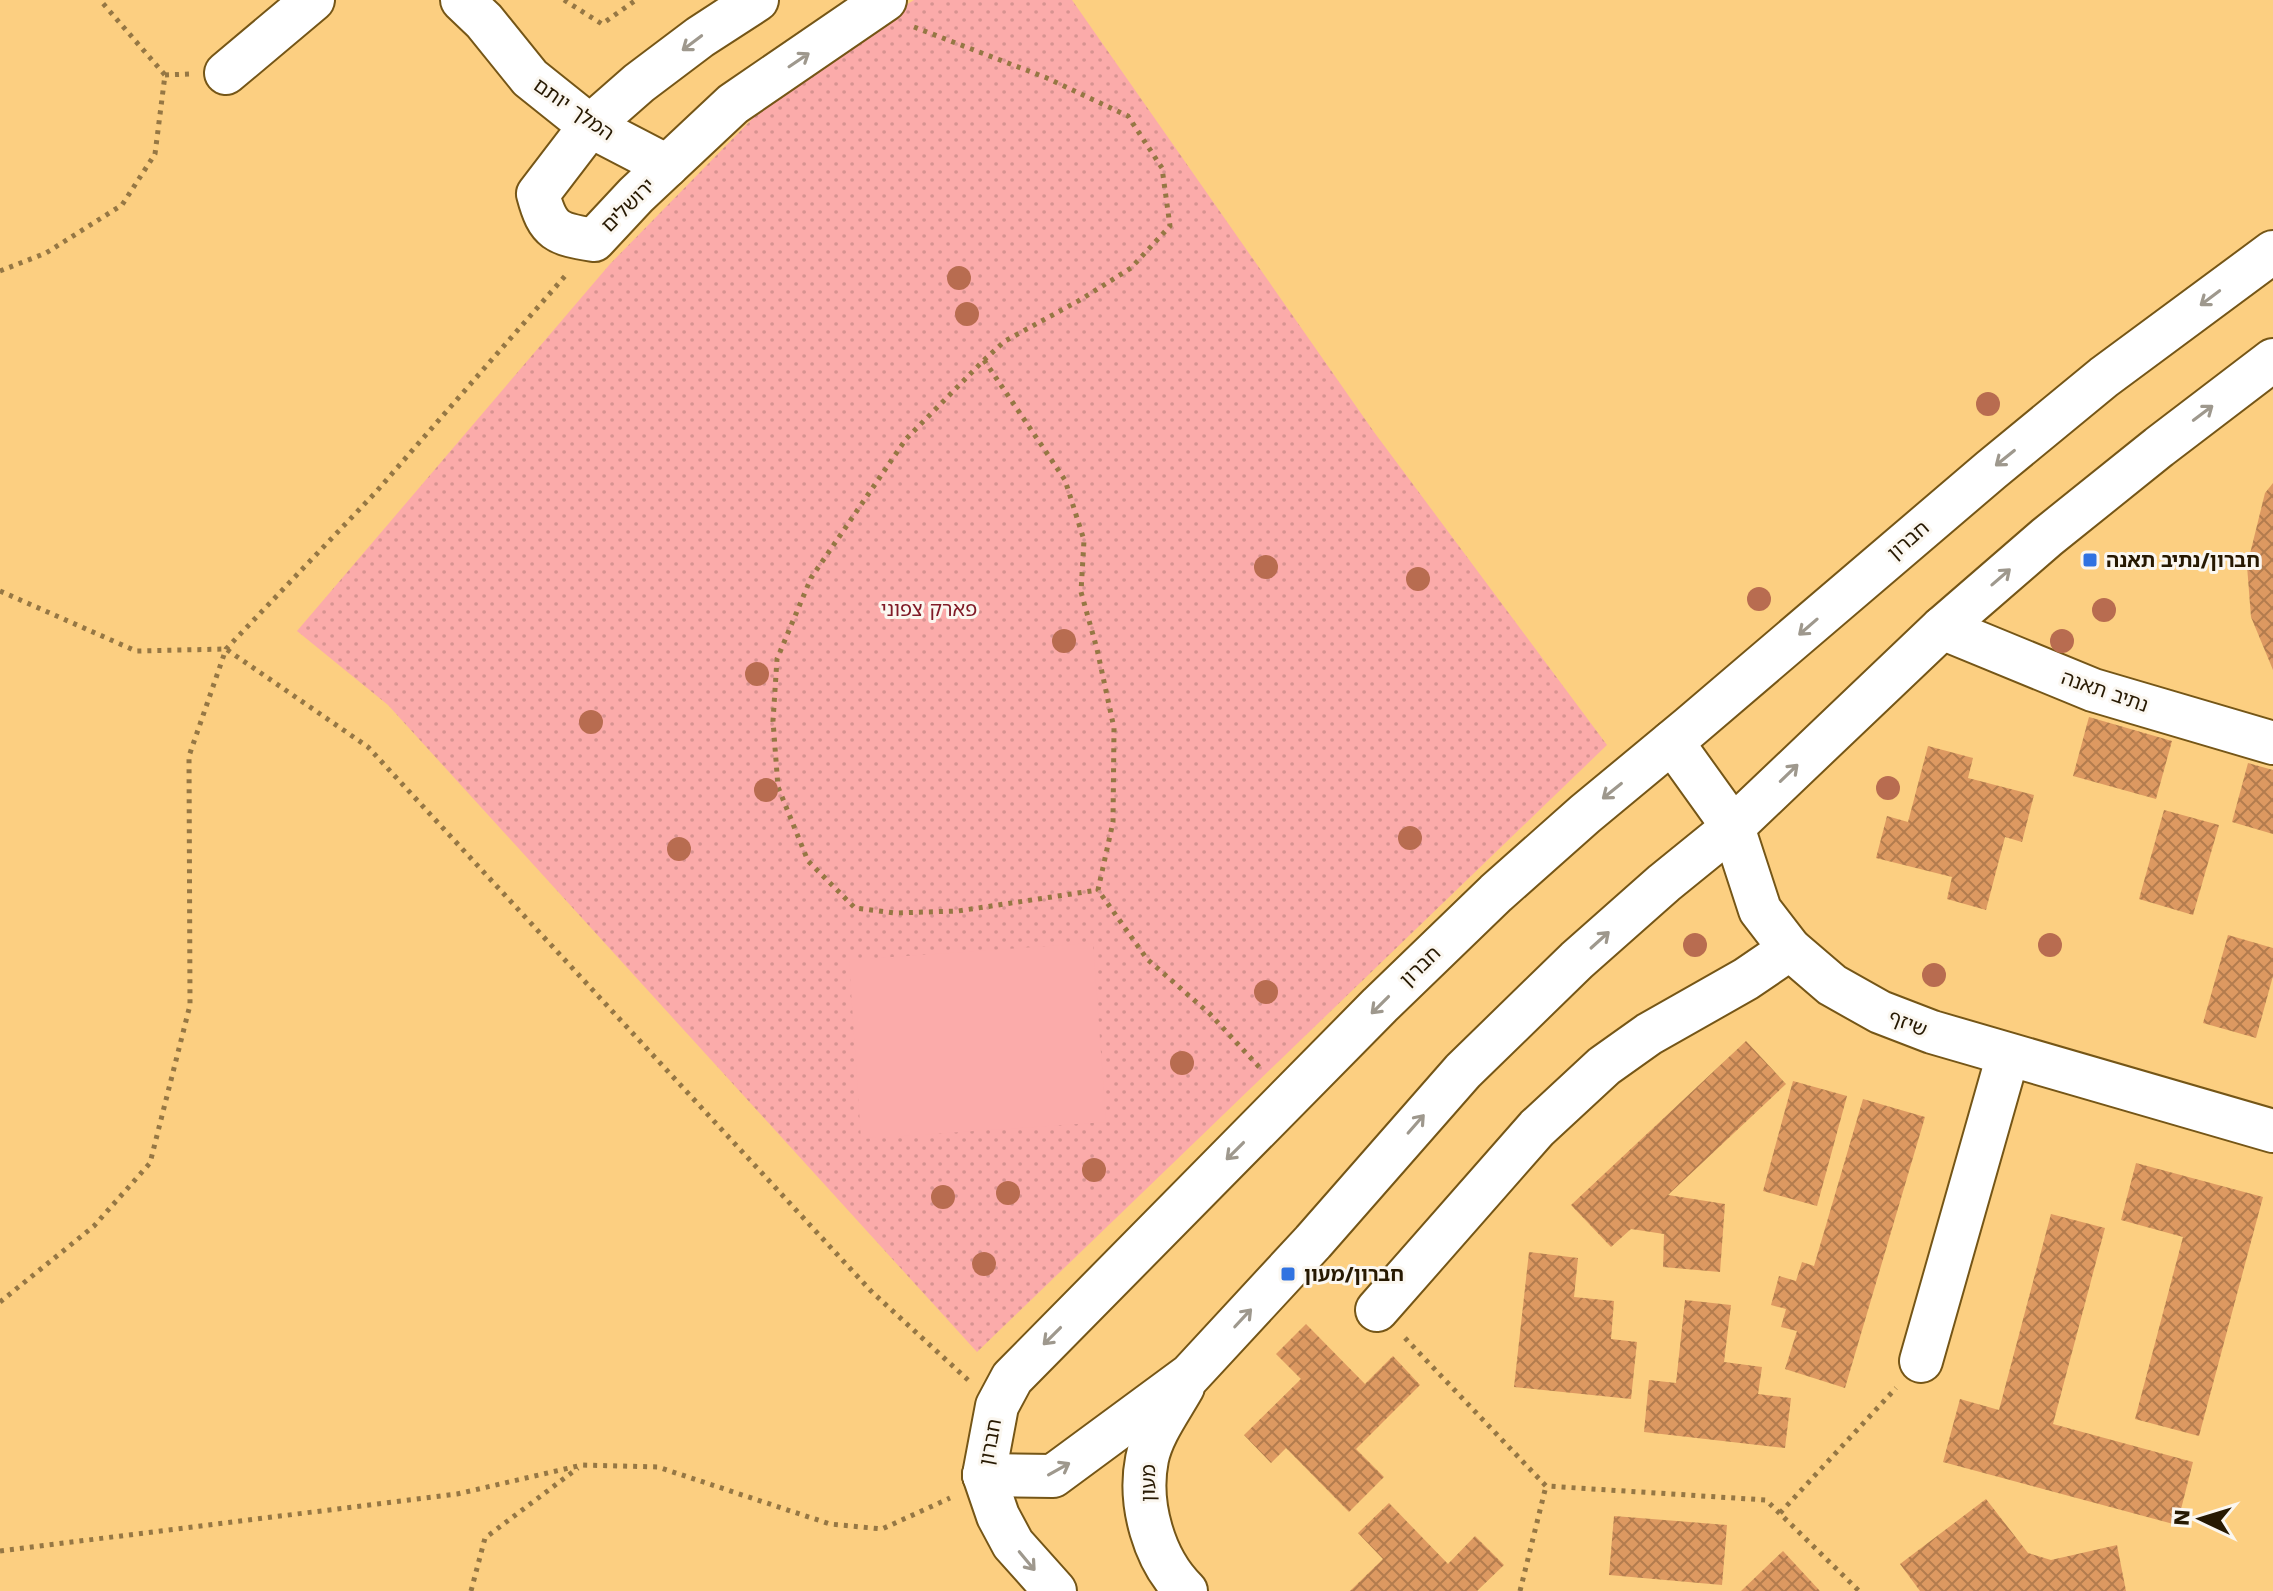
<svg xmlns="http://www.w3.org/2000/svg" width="2273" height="1591" font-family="'Work Sans','Noto Sans Hebrew',sans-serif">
  <defs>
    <pattern id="green-dots" width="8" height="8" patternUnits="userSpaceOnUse" patternTransform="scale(2)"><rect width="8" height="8" fill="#fbabaa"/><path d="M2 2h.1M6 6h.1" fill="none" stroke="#d79391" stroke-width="1.8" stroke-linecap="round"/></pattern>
    <pattern id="building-cross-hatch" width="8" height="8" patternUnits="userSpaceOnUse" patternTransform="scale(2)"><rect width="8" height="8" fill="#dd9961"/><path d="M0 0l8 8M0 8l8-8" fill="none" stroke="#b37c4e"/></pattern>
  </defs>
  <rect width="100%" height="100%" fill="#fccf81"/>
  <polygon fill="url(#green-dots)" points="914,0 1072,0 1374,432 1607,745 977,1352 388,705 297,631 610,264 755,116 872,26"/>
  <polygon fill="#fbabaa" points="1093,943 1106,1122 861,1139 849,960"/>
  <g fill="url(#building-cross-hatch)">
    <polygon points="2273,483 2273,670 2251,617 2247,566 2265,493"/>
    <polygon points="2089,717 2172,741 2156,799 2073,776"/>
    <polygon points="1928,746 1973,758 1968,778 2034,795 2022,842 2005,837 1986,910 1947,899 1952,877 1876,858 1887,816 1908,822"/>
    <polygon points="2248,763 2273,770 2273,834 2232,822"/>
    <polygon points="2164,810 2219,825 2193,915 2139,899"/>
    <polygon points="2228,935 2273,948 2273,976 2256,1038 2203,1023"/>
    <polygon points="1746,1041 1786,1084 1668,1195 1725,1204 1720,1272 1663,1267 1664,1234 1631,1229 1611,1247 1571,1205"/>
    <polygon points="1793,1081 1847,1096 1817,1206 1763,1191"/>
    <polygon points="1863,1099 1925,1117 1845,1388 1785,1369 1797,1331 1781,1327 1786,1309 1771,1305 1779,1276 1796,1281 1802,1262 1814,1266"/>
    <polygon points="2136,1163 2263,1197 2199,1436 2135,1419 2183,1237 2121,1220"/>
    <polygon points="2051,1214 2105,1228 2053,1424 2193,1462 2177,1525 1943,1462 1960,1399 1999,1410"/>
    <polygon points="1529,1252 1578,1258 1574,1297 1614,1301 1611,1339 1637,1342 1631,1399 1514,1387"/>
    <polygon points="1685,1300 1731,1305 1724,1362 1762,1367 1758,1394 1791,1398 1785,1448 1644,1432 1649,1380 1676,1383"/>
    <polygon points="1306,1324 1365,1384 1393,1356 1420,1385 1356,1449 1384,1477 1349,1512 1286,1448 1271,1463 1244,1435 1301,1379 1276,1354"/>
    <polygon points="1986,1499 2028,1553 2051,1560 2117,1545 2126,1591 1920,1591 1900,1564"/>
    <polygon points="1389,1503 1448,1564 1475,1536 1504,1565 1477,1591 1350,1591 1383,1559 1358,1533"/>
    <polygon points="1614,1516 1727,1525 1722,1585 1609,1575"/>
    <polygon points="1783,1551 1820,1591 1741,1591"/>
  </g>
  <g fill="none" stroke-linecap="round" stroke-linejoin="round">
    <defs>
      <g id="street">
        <polyline points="462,0 484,21 530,78 590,126 667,166"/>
        <path d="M757,0L700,37L639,83L590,126L538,194C548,232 557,234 594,240L636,195L733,104L885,0"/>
        <polyline points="226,73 313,0"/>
        <polyline points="1942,628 2093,690 2273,743"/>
        <polyline points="1672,742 1733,827 1760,910 1790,949 1832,985 1880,1012 1932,1032 2273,1131"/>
        <polyline points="1377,1310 1537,1128 1604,1066 1649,1034 1746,979 1790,949"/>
        <polyline points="1921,1361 2008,1055"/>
        <path d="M1183,1387C1170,1410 1152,1434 1147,1459C1138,1504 1154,1560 1186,1591"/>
        <polyline points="984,1475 997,1406 1012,1378 1380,1005 1496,893 1585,814 1690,727 1991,470 2104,377 2273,252"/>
        <polyline points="984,1475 1053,1476 1190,1375 1313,1242 1463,1071 1577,960 1664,883 1733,827 1942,628 2047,537 2159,447 2273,360"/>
        <polyline points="984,1475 998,1516 1013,1544 1055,1591"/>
      </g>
    </defs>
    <use href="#street" stroke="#755617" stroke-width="46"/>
    <g stroke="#957744" stroke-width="5" stroke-dasharray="4 6" stroke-linecap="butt">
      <polyline points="564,0 602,24 636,0"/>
      <polyline points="914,27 1047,78 1128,116 1162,168 1170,226 1131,268 1080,300 1005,341 984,360 906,439 811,578 777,659 773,721 778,787 808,861 855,908 895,913 958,911 1098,890"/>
      <polyline points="165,75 189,74"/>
      <polyline points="0,271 46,253 122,205 155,154 165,75 100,0"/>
      <polyline points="984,360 1065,480 1084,540 1081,592 1097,649 1114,728 1113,822 1098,890 1147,959 1210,1014 1261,1069"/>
      <polyline points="0,591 136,651 226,649 368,747 871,1291 968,1380"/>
      <polyline points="0,1302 94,1226 150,1163 190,1005 189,756 226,649 375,493 566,275"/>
      <polyline points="1405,1338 1546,1486 1766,1500 1859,1591"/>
      <polyline points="1780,1513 1896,1388"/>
      <polyline points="0,1551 457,1494 582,1465 658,1467 830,1524 882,1529 950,1498"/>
      <polyline points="471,1591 485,1538 578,1468"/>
      <polyline points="1520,1591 1546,1486"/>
    </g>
    <use href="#street" stroke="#fff" stroke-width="42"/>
  </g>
  <g fill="#b86c50">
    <circle cx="959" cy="278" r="12"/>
    <circle cx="967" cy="314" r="12"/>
    <circle cx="1988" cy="404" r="12"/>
    <circle cx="1266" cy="567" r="12"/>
    <circle cx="1418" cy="579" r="12"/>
    <circle cx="1759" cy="599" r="12"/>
    <circle cx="2104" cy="610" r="12"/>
    <circle cx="1064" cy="641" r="12"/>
    <circle cx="2062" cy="641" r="12"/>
    <circle cx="757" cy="674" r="12"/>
    <circle cx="591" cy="722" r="12"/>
    <circle cx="1888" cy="788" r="12"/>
    <circle cx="766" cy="790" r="12"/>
    <circle cx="1410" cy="838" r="12"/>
    <circle cx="679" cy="849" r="12"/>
    <circle cx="1695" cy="945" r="12"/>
    <circle cx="2050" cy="945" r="12"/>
    <circle cx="1934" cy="975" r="12"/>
    <circle cx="1266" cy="992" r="12"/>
    <circle cx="1182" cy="1063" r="12"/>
    <circle cx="1094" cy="1170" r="12"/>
    <circle cx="1008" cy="1193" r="12"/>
    <circle cx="943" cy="1197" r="12"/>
    <circle cx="984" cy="1264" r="12"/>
  </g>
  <defs><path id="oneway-shaft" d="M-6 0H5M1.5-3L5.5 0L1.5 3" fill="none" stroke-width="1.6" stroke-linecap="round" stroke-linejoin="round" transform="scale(2)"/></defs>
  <g stroke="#9e988d">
    <use href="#oneway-shaft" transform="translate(692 43) rotate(143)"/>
    <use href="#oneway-shaft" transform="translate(799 60) rotate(-34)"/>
    <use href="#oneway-shaft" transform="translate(2210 298) rotate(143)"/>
    <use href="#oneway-shaft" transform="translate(2203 413) rotate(-37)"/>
    <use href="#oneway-shaft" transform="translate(2005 458) rotate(141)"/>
    <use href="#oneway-shaft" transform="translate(2001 577) rotate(-41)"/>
    <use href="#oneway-shaft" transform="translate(1808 627) rotate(139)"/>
    <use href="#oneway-shaft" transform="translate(1789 773) rotate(-44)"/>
    <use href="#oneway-shaft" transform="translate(1612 791) rotate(141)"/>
    <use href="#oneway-shaft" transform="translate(1600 940) rotate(-42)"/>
    <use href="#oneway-shaft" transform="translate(1380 1005) rotate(135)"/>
    <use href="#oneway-shaft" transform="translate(1416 1124) rotate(-49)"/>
    <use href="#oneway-shaft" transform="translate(1235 1151) rotate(135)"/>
    <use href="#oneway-shaft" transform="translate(1243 1318) rotate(-47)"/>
    <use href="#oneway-shaft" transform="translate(1052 1336) rotate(135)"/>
    <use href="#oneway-shaft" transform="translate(1059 1469) rotate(-29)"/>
    <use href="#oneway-shaft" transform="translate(1027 1561) rotate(50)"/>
  </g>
  <g fill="#3173e1" stroke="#fbf7f0" stroke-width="3">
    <rect x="2082" y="552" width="16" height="16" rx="4"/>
    <rect x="1280" y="1266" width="16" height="16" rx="4"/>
  </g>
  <g text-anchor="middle" stroke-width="6" stroke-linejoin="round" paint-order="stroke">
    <g font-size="20" fill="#271902" stroke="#fbf7f0">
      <text transform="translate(574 109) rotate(35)" y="7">המלך יותם</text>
      <text transform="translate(628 205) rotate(-45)" y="7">ירושלים</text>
      <text transform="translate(1908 540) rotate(-41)" y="7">חברון</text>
      <text transform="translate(2105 691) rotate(19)" y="7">נתיב תאנה</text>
      <text transform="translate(1420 966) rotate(-44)" y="7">חברון</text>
      <text transform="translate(1908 1023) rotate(22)" y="7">שיזף</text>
      <text transform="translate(990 1442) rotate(-79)" y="7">חברון</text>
      <text transform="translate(1148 1483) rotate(-89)" y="7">מעון</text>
    </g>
    <g font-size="20" font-weight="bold" fill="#271902" stroke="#fbf7f0" text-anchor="start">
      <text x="2106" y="567">חברון/נתיב תאנה</text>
      <text x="1304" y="1281">חברון/מעון</text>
    </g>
    <g font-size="20" fill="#801b27" stroke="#fbf7f0">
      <text x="929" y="616">פארק צפוני</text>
    </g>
  </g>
  <g transform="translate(2201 1519) rotate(274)" stroke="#fbf7f0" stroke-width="6" paint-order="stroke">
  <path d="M0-6L14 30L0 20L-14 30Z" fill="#271902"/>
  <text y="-12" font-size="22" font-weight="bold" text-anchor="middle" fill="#271902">N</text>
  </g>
</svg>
